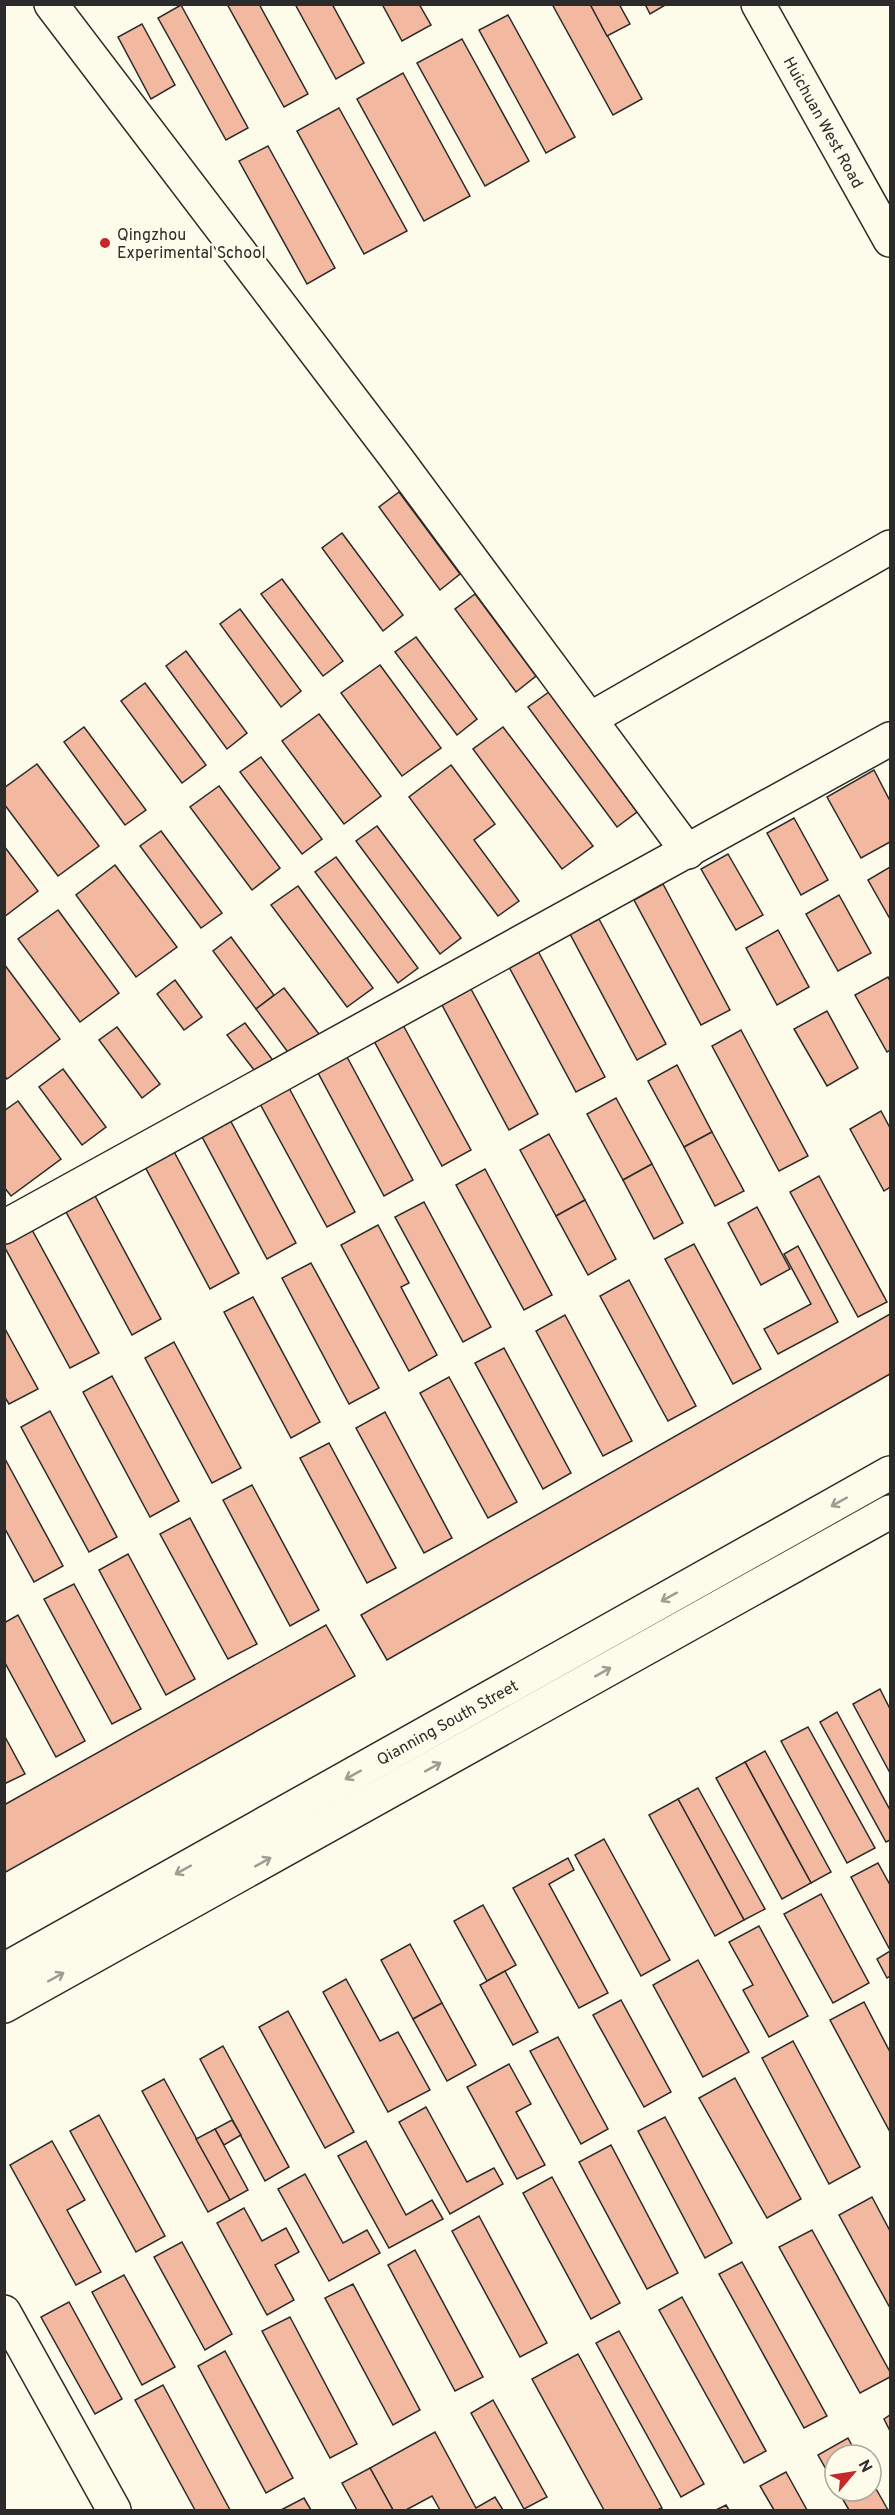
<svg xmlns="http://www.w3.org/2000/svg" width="895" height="2515" font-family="Overpass,sans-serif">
  <rect width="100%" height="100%" fill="#fdfbea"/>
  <g fill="#f2b8a0" stroke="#2b2b2b" stroke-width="1.5">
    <polygon points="227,4 259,4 308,94 284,107"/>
    <polygon points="295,4 332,4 364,63 336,79"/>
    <polygon points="382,4 419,4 431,25 402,41"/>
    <polygon points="552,4 590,4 642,99 613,115"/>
    <polygon points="590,4 619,4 630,24 607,36"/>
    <polygon points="645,4 667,4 650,14"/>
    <polygon points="181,5 248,128 226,140 158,18"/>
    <polygon points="508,15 575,137 546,153 479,30"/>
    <polygon points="142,24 175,85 151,99 118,37"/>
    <polygon points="462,39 529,161 485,186 417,63"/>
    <polygon points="403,73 470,196 424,221 357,99"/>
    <polygon points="339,108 407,231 364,254 297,131"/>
    <polygon points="268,146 335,268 307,284 239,161"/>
    <polygon points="399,492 460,574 440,590 379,507"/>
    <polygon points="342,533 403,615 383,631 322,548"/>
    <polygon points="282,579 343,661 323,676 261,594"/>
    <polygon points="475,594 536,676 516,692 455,609"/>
    <polygon points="240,609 301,691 281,707 220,624"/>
    <polygon points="416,637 477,719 457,735 395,652"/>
    <polygon points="186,651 247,733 227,749 166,666"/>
    <polygon points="380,665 441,748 402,776 341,693"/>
    <polygon points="145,683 206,765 182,783 121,701"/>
    <polygon points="549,692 637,812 617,827 528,707"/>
    <polygon points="319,714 381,796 344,824 282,741"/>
    <polygon points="84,727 146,810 125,825 64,742"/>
    <polygon points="503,727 593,846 562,869 473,749"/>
    <polygon points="261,757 322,839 302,854 240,772"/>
    <polygon points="37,764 99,846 58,876 4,804 4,788"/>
    <polygon points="451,765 495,824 474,840 519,901 498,916 409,797"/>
    <polygon points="874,770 890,801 890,842 861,858 827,797"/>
    <polygon points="219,786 280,868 252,890 190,807"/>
    <polygon points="794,818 828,880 801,895 767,833"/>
    <polygon points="377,826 461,938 440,954 356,841"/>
    <polygon points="161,831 222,913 201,928 140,846"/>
    <polygon points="4,846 38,891 4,917"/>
    <polygon points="728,854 763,915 736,930 701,869"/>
    <polygon points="336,857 418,968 398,983 315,872"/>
    <polygon points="115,865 177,947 136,977 76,895"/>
    <polygon points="890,867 890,919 868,880"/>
    <polygon points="663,884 730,1010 701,1025 634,900"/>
    <polygon points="298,886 373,988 347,1007 271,905"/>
    <polygon points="839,895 871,953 838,971 806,914"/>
    <polygon points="58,910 119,993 80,1022 18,939"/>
    <polygon points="599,919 666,1044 637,1060 570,934"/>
    <polygon points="778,930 809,987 777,1005 746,948"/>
    <polygon points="231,937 274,995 256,1009 213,951"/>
    <polygon points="538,951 605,1077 576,1092 509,967"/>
    <polygon points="4,964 60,1039 7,1079 4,1075"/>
    <polygon points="888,977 890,981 890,1050 887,1052 855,995"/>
    <polygon points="175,980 202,1017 184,1030 157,994"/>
    <polygon points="284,988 319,1034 290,1055 256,1009"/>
    <polygon points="471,989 538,1114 509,1130 442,1005"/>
    <polygon points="827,1011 858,1068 827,1086 794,1029"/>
    <polygon points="245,1023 275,1063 258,1075 227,1035"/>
    <polygon points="403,1025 471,1150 442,1166 374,1041"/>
    <polygon points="117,1027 160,1084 142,1098 99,1040"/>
    <polygon points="741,1030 808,1156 779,1171 712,1046"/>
    <polygon points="346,1055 413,1180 384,1196 317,1071"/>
    <polygon points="677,1065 712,1132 684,1147 648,1081"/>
    <polygon points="63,1069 106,1127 82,1145 39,1087"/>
    <polygon points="288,1086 355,1212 327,1227 259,1102"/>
    <polygon points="616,1098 652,1164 623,1180 587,1114"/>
    <polygon points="18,1101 61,1159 11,1196 4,1187 4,1111"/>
    <polygon points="881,1111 890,1128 890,1187 884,1191 850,1129"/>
    <polygon points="229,1118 296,1243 267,1259 200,1133"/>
    <polygon points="712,1132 744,1191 715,1206 684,1147"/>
    <polygon points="549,1134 585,1200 556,1216 520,1150"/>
    <polygon points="172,1148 239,1273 210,1289 143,1163"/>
    <polygon points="652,1164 683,1223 654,1239 623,1180"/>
    <polygon points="485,1169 552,1295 524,1310 456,1185"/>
    <polygon points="819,1176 887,1302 858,1317 790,1192"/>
    <polygon points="94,1194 161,1319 132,1335 65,1210"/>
    <polygon points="585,1200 616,1259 588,1275 556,1216"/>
    <polygon points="424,1202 491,1327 463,1342 395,1217"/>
    <polygon points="757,1207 790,1269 761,1285 728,1223"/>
    <polygon points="378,1225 409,1283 401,1287 437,1355 409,1371 341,1245"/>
    <polygon points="31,1228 99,1353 70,1368 4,1246 4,1242"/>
    <polygon points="694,1244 761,1369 733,1384 665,1259"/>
    <polygon points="798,1246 838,1322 778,1354 764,1329 811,1304 784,1254"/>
    <polygon points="311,1263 379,1388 349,1404 282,1278"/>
    <polygon points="629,1280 696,1406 668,1421 600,1296"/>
    <polygon points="253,1297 320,1422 291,1438 224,1312"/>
    <polygon points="890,1314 890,1374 387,1660 361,1615"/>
    <polygon points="565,1315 632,1441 603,1456 536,1331"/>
    <polygon points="4,1327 38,1389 9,1404 4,1396"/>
    <polygon points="174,1342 241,1468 212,1483 145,1358"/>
    <polygon points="504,1348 571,1473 543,1489 475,1363"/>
    <polygon points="112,1376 179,1501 150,1517 83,1392"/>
    <polygon points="449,1377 517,1502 488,1518 420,1393"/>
    <polygon points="50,1411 117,1537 89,1552 21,1427"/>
    <polygon points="385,1412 452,1538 424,1553 356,1428"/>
    <polygon points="329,1443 396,1568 367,1583 300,1458"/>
    <polygon points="4,1457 63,1566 34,1582 4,1527"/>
    <polygon points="252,1485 319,1610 290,1626 223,1500"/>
    <polygon points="190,1518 257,1644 228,1659 160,1534"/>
    <polygon points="128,1554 195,1679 166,1695 99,1570"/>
    <polygon points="74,1584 141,1709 112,1724 44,1599"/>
    <polygon points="18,1615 85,1741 56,1757 4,1661 4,1623"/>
    <polygon points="326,1625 355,1676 4,1873 4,1805"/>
    <polygon points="880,1689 890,1709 890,1773 853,1704"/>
    <polygon points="837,1712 890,1810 890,1840 886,1842 820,1722"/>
    <polygon points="808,1727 875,1848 847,1863 781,1741"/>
    <polygon points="4,1735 25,1774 4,1784"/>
    <polygon points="765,1751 831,1872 811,1883 745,1762"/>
    <polygon points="745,1762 811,1883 782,1899 716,1778"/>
    <polygon points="698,1788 765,1909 744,1920 678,1799"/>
    <polygon points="678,1799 744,1920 715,1936 649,1815"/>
    <polygon points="604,1839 670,1960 641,1976 575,1855"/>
    <polygon points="568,1858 574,1870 549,1884 608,1993 579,2008 513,1888"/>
    <polygon points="878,1863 890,1885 890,1950 851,1877"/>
    <polygon points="821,1894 869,1983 833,2003 784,1914"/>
    <polygon points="483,1905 516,1965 487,1981 454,1921"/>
    <polygon points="759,1926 808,2016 769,2037 743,1990 753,1985 729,1942"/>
    <polygon points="410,1944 442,2003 413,2019 381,1960"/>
    <polygon points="890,1951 890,1976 887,1978 877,1959"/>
    <polygon points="698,1960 749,2052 703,2077 653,1985"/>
    <polygon points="505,1971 538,2032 513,2045 480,1985"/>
    <polygon points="346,1979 380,2041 398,2032 430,2090 388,2112 323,1992"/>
    <polygon points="621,2000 671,2092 644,2107 593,2015"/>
    <polygon points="864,2002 890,2052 890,2132 830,2020"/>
    <polygon points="442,2003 476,2065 447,2081 413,2019"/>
    <polygon points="288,2011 354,2132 325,2148 259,2027"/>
    <polygon points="558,2037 608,2129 581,2144 530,2051"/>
    <polygon points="793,2041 860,2167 829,2184 762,2058"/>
    <polygon points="223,2046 289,2167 265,2181 200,2059"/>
    <polygon points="509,2064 531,2104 516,2112 545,2165 517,2179 467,2087"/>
    <polygon points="735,2078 801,2199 767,2218 699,2098"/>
    <polygon points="164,2079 230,2200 208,2212 142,2091"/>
    <polygon points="426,2107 467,2182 494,2168 503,2184 450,2214 399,2122"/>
    <polygon points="99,2115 165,2236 136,2252 70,2131"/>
    <polygon points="665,2117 732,2243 705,2258 638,2131"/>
    <polygon points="232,2120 241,2135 224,2145 215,2129"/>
    <polygon points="215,2129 248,2190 230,2200 196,2139"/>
    <polygon points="52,2141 85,2200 67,2210 101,2272 76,2285 10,2165"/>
    <polygon points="366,2141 406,2215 432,2200 443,2219 389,2248 338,2156"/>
    <polygon points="611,2145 678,2273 647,2289 579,2162"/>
    <polygon points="305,2174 343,2243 367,2230 380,2253 329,2281 278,2189"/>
    <polygon points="552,2177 620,2303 591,2319 523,2193"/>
    <polygon points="872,2197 890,2231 890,2308 839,2215"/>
    <polygon points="244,2208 262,2241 286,2228 299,2252 275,2265 294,2300 267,2315 217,2223"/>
    <polygon points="479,2216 547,2343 520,2357 452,2231"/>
    <polygon points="812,2230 890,2372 890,2377 860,2393 779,2247"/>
    <polygon points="182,2242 232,2334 205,2350 154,2257"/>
    <polygon points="415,2250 483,2377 455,2391 388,2265"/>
    <polygon points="742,2262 827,2416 804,2428 719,2274"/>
    <polygon points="124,2275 175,2367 142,2385 92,2292"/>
    <polygon points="353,2284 420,2410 393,2425 325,2298"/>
    <polygon points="682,2297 766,2451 744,2463 659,2310"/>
    <polygon points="69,2302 122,2399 95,2414 41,2317"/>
    <polygon points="290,2317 357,2444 330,2458 262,2331"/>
    <polygon points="619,2331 704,2484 681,2497 596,2343"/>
    <polygon points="225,2351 293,2478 266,2493 198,2366"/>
    <polygon points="578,2354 662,2508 657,2510 604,2510 532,2379"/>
    <polygon points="163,2385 230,2510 195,2510 135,2400"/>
    <polygon points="493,2400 547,2497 524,2509 471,2413"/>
    <polygon points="890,2415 890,2431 884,2419"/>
    <polygon points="435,2432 476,2508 495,2497 503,2510 440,2510 432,2496 406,2510 393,2510 370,2468"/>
    <polygon points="848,2438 857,2455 835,2455 835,2485 818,2455"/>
    <polygon points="370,2468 393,2510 357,2510 342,2483"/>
    <polygon points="786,2472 807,2510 774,2510 760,2486"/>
    <polygon points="871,2480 888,2510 849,2510 838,2491 871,2491"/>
    <polygon points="304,2498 311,2510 281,2510"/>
    <polygon points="726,2505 729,2510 716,2510"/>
  </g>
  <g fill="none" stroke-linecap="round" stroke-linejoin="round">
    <defs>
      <g id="minor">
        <polyline points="51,4 397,459 688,852"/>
        <polyline points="758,4 890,240"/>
        <polyline points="590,719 890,547"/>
        <polyline points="4,1227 890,739"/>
        <polyline points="4,2312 114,2510"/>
      </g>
      <g id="major">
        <polyline points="4,1970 890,1473"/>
        <polyline points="4,2006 890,1512"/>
      </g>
    </defs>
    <use href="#minor" stroke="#2b2b2b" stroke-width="36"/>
    <use href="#major" stroke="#2b2b2b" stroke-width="36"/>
    <use href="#minor" stroke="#fdfbea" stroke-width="33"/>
    <use href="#major" stroke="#fdfbea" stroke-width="33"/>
  </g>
  <defs><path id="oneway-shaft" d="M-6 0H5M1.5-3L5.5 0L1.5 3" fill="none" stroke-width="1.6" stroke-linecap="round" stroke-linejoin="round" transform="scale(1.5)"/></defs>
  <g stroke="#9e9d94">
    <use href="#oneway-shaft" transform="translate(839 1502) rotate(151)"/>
    <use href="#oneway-shaft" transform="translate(669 1597) rotate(151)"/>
    <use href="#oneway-shaft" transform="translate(603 1672) rotate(-29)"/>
    <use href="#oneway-shaft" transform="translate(433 1767) rotate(-29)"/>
    <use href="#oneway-shaft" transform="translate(353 1775) rotate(151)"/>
    <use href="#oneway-shaft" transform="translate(263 1862) rotate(-29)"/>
    <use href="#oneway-shaft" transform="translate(183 1870) rotate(151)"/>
    <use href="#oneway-shaft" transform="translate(56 1977) rotate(-29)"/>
  </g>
  <circle fill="#c62828" stroke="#fdfbea" stroke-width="2" cx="105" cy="243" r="6"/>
  <g text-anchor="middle" stroke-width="4.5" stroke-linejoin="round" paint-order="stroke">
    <g font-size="16" fill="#2b2b2b" stroke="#fdfbea">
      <text transform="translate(824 122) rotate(61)" y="6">Huichuan West Road</text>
      <text transform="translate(447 1722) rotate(-29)" y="6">Qianning South Street</text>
    </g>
    <g font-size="16" fill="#2b2b2b" stroke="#fdfbea" text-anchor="start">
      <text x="117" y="240">Qingzhou<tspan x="117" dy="18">Experimental School</tspan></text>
    </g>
  </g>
  <rect width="895" height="2515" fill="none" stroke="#2b2b2b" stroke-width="12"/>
  <g transform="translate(853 2473) rotate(61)"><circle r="28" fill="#fdfbea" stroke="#a9a89e" stroke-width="1.5"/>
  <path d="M0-4.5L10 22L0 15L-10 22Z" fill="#c62828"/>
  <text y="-9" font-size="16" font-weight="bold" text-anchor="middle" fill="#2b2b2b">N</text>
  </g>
</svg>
